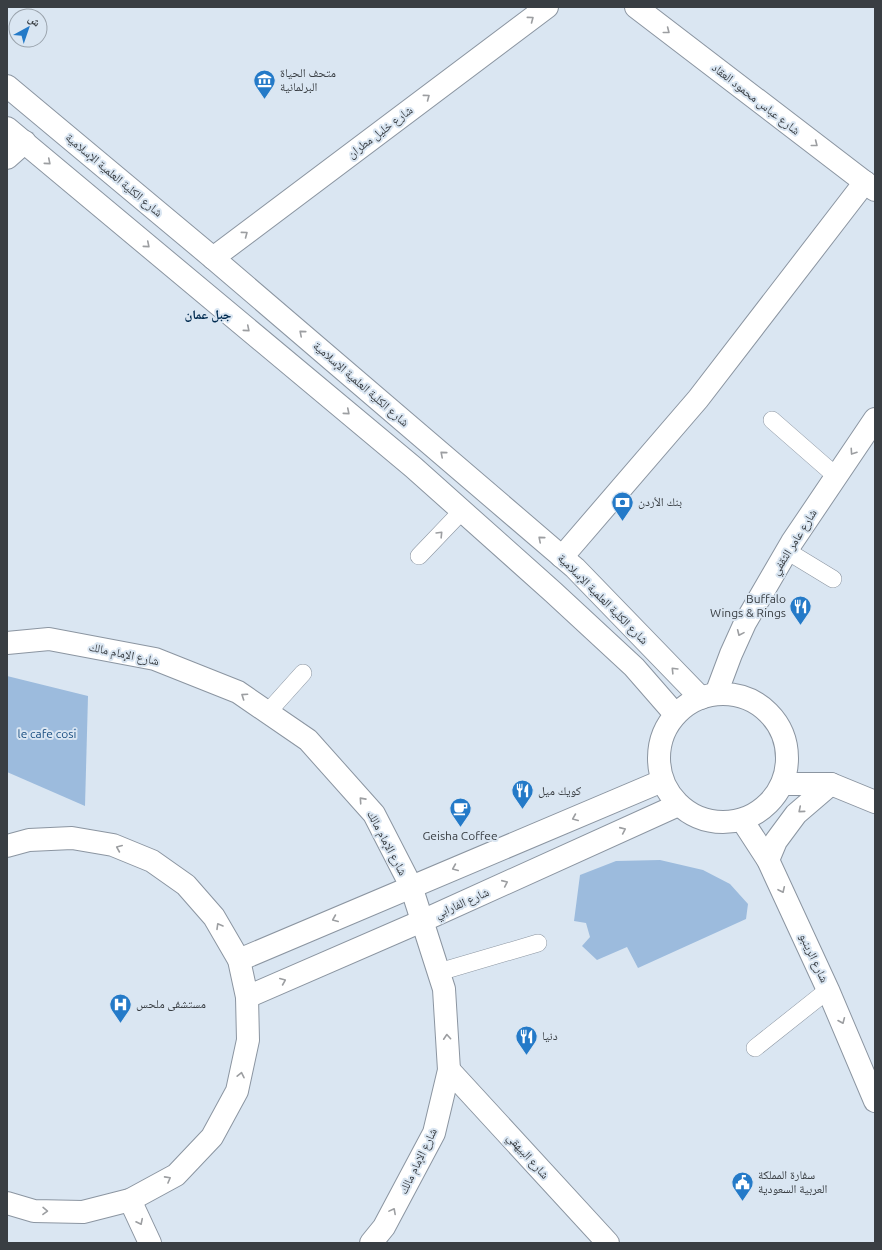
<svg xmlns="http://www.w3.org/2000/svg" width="882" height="1250" font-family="Ubuntu,'Noto Naskh Arabic',sans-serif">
  <rect width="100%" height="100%" fill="#dae6f2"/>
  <g fill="#9cbbdd">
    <polygon points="7,676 88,696 85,806 7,772"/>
    <polygon points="660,860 703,870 730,884 748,904 746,919 638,968 627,947 597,960 582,946 590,937 586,923 574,921 580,875 616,861"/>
  </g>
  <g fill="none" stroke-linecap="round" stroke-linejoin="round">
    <defs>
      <g id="lane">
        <polyline points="772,420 836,476"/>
        <polyline points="787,551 833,579"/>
        <polyline points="419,556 462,511"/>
        <polyline points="268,712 303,673"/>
        <polyline points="439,972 538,943"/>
        <polyline points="755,1048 828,990"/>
      </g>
      <g id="street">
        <polyline points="636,7 875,190"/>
        <polyline points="7,158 25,142"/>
        <polyline points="213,258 547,7"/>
        <polyline points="562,557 698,399 865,182"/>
        <polyline points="7,643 49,639 155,659 238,692 308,740 374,814 411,886 444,989 449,1070 434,1133 384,1227 371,1243"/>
        <circle cx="723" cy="758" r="64"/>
        <polyline points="716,694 731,654 745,623 792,542 875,419"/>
        <polyline points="7,846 29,840 72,838 113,845 152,861 186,885 214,917 239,960 247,997 248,1040 237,1091 212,1137 176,1175 130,1200 83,1212 34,1211 7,1203"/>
        <polyline points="239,960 662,781"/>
        <polyline points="247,997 422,921 676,806"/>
        <polyline points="449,1070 608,1243"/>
        <polyline points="130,1200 150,1243"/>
      </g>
      <g id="secondary">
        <polyline points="782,784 831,784 875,802"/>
        <polyline points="742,820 768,860 828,990 875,1101"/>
        <polyline points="768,860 776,841 796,814 831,784"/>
      </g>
      <g id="primary">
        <polyline points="7,86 213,258 575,568 701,698"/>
        <polyline points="7,128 413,467 553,592 634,667 675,714"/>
      </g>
    </defs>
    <use href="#lane" stroke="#8b95a1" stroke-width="18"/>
    <use href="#street" stroke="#8b95a1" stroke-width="24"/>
    <use href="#secondary" stroke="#8b95a1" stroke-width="24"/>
    <use href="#primary" stroke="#8b95a1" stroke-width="24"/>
    <use href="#lane" stroke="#fff" stroke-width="17"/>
    <use href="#street" stroke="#fff" stroke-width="22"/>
    <use href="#secondary" stroke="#fff" stroke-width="22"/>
    <use href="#primary" stroke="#fff" stroke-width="22"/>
  </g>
  <defs><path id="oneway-chevron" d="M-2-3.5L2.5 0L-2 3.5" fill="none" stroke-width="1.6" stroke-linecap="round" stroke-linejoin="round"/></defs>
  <g stroke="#9c9ea1">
    <use href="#oneway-chevron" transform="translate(531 19) rotate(-37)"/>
    <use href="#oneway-chevron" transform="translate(667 31) rotate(38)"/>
    <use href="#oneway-chevron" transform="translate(427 97) rotate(-37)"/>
    <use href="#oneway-chevron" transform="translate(815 144) rotate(38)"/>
    <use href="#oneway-chevron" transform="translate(48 162) rotate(40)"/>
    <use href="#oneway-chevron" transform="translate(245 234) rotate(-37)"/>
    <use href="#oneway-chevron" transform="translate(147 245) rotate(40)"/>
    <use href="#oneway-chevron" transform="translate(247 329) rotate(40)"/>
    <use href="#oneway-chevron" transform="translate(302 333) rotate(-139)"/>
    <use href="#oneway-chevron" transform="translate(347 412) rotate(40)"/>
    <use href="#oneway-chevron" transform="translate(853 452) rotate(124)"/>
    <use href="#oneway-chevron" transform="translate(443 454) rotate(-139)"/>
    <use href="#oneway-chevron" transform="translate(440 534) rotate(-46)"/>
    <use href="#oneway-chevron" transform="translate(541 539) rotate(-139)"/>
    <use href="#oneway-chevron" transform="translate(740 633) rotate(114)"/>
    <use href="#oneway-chevron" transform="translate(674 670) rotate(-134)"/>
    <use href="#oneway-chevron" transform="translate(244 696) rotate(-146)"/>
    <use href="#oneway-chevron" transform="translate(362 800) rotate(-132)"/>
    <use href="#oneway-chevron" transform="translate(801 810) rotate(140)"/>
    <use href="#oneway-chevron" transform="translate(575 818) rotate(157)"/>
    <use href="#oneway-chevron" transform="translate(623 830) rotate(-24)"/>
    <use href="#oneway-chevron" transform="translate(119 848) rotate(-157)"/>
    <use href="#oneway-chevron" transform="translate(455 868) rotate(157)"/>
    <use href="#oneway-chevron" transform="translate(505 883) rotate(-24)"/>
    <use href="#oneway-chevron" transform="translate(782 890) rotate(65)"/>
    <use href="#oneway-chevron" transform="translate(335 919) rotate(157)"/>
    <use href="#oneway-chevron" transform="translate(219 926) rotate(-120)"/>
    <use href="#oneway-chevron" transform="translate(283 981) rotate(-23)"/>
    <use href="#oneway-chevron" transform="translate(842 1021) rotate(67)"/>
    <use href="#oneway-chevron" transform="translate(447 1037) rotate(-94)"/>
    <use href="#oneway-chevron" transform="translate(241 1075) rotate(-78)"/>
    <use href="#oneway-chevron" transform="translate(168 1179) rotate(-29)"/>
    <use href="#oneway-chevron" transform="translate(45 1211) rotate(1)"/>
    <use href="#oneway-chevron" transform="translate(393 1211) rotate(-62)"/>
    <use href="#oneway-chevron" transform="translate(140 1222) rotate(64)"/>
  </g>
  <defs>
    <symbol id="museum-pin" viewBox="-11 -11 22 30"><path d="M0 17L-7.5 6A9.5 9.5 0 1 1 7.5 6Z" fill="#247ac8" stroke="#dae6f2"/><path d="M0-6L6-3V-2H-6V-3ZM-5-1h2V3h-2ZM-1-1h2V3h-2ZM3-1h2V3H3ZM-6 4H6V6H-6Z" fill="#fff"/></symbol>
    <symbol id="bank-pin" viewBox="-11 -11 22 30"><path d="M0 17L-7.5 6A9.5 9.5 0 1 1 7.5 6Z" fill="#247ac8" stroke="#dae6f2"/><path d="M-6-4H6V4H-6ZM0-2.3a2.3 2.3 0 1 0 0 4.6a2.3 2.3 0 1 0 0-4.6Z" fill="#fff"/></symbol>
    <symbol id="restaurant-pin" viewBox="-11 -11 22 30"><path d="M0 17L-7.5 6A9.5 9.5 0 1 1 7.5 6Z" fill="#247ac8" stroke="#dae6f2"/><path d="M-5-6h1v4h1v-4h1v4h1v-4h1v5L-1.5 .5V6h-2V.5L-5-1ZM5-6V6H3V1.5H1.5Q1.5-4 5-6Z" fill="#fff"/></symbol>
    <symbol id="cafe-pin" viewBox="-11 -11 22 30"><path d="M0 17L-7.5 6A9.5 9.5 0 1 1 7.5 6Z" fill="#247ac8" stroke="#dae6f2"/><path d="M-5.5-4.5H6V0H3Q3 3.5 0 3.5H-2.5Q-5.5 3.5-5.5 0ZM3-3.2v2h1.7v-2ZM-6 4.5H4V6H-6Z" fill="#fff"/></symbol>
    <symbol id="hospital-pin" viewBox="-11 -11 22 30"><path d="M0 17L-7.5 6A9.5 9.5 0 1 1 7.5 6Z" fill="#247ac8" stroke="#dae6f2"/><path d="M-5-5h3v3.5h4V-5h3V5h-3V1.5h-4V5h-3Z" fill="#fff"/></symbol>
    <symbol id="civic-pin" viewBox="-11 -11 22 30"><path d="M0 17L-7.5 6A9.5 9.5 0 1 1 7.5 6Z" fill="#247ac8" stroke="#dae6f2"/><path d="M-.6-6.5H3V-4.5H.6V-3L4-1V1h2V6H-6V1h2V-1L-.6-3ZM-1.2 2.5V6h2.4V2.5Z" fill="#fff"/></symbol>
  </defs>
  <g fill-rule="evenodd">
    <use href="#museum-pin" x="252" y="68" width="25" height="34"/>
    <use href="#bank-pin" x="610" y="490" width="25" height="34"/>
    <use href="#restaurant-pin" x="788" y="594" width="25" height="34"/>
    <use href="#restaurant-pin" x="510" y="778" width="25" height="34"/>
    <use href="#cafe-pin" x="448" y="796" width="25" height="34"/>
    <use href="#hospital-pin" x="108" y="992" width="25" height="34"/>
    <use href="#restaurant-pin" x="514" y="1024" width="25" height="34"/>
    <use href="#civic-pin" x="730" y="1170" width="25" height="34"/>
  </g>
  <g text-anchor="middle" stroke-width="4" stroke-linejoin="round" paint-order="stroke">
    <g font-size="12" fill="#393e43" stroke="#dae6f2" text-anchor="start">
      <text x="280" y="77">متحف الحياة<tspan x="280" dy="14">البرلمانية</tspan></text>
      <text x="638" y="506">بنك الأردن</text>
      <text x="786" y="603" text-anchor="end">Buffalo<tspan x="786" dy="14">Wings &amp; Rings</tspan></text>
      <text x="538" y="795">كويك ميل</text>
      <text x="460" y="840" text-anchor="middle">Geisha Coffee</text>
      <text x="136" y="1008">مستشفى ملحس</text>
      <text x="542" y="1040">دنيا</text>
      <text x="758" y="1179">سفارة المملكة<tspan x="758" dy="14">العربية السعودية</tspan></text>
    </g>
    <g font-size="12" fill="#393e43" stroke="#dae6f2">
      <text transform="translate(756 99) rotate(38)" y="4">شارع عباس محمود العقاد</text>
      <text transform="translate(380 132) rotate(-37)" y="4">شارع خليل مطران</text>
      <text transform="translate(114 175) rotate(40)" y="4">شارع الكلية العلمية الإسلامية</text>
      <text transform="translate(361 384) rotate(41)" y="4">شارع الكلية العلمية الإسلامية</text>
      <text transform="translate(794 542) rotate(-58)" y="4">شارع عامر الثقفي</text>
      <text transform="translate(603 599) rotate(45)" y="4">شارع الكلية العلمية الإسلامية</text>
      <text transform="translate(124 654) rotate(12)" y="4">شارع الإمام مالك</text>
      <text transform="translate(387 843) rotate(62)" y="4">شارع الإمام مالك</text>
      <text transform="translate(462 903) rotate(-24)" y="4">شارع الفارابي</text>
      <text transform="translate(814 958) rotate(65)" y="4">شارع الرينبو</text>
      <text transform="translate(528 1156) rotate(48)" y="4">شارع البيهقي</text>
      <text transform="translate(418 1161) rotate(-64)" y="4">شارع الإمام مالك</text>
    </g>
    <g font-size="12" fill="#194e81" stroke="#dae6f2">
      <text x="47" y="738">le cafe cosi</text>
    </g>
    <g font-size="13" font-weight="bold" fill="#022c51" stroke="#dae6f2">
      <text x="208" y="319">جبل عمان</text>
    </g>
  </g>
  <rect width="882" height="1250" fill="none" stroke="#393e43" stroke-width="16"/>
  <g transform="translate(28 28) rotate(40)"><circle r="19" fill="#dae6f2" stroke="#9aa3ac"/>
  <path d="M0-3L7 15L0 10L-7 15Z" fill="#247ac8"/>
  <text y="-6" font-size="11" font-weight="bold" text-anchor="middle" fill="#393e43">ش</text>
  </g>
</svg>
